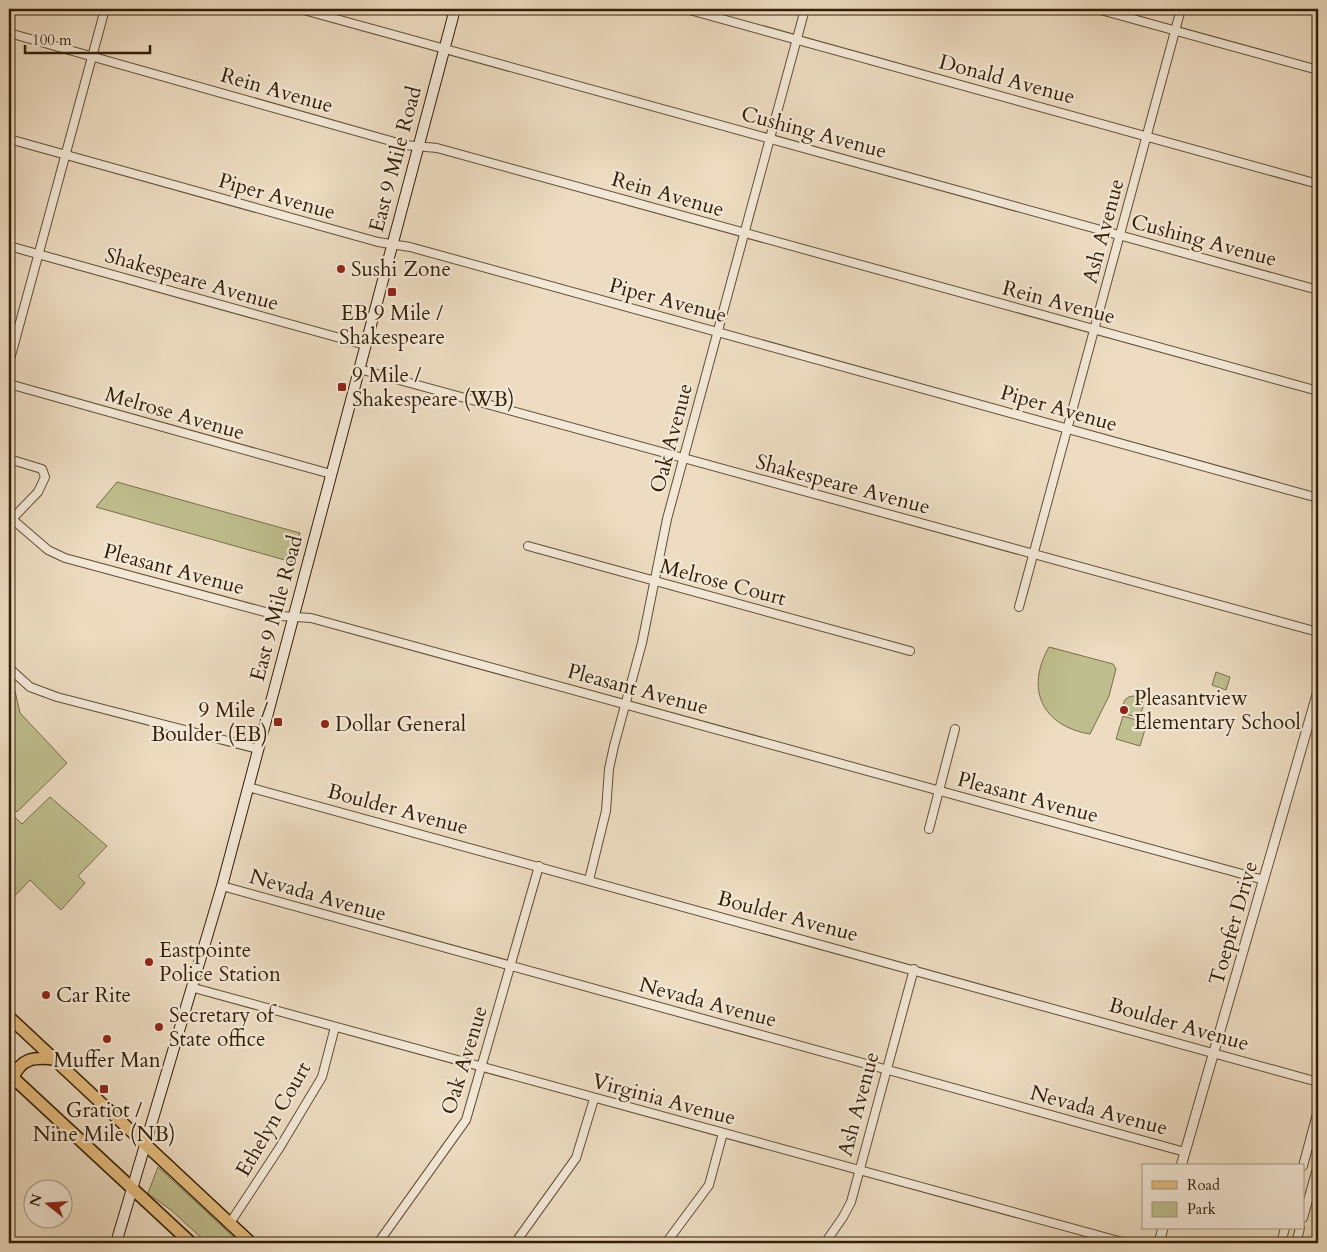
<svg xmlns="http://www.w3.org/2000/svg" width="1327" height="1252" font-family="Cardo,serif">
  <rect width="100%" height="100%" fill="#eddcc1"/>
  <filter id="stains"><feTurbulence type="fractalNoise" baseFrequency=".004" numOctaves="4"/><feColorMatrix values="0 0 0 0 .2 0 0 0 0 .09 0 0 0 0 .02 0 0 0 .5 -.17"/></filter>
  <radialGradient id="worn" r=".72"><stop offset=".6" stop-color="#630" stop-opacity="0"/><stop offset="1" stop-color="#630" stop-opacity=".3"/></radialGradient>
  <g fill="#bfbe8e" stroke="#796e4a">
    <polygon points="117,482 300,533 292,562 96,507"/>
    <path d="M1049,647L1113,664L1116,669L1109,696L1090,734C1042,726 1025,689 1049,647Z"/>
    <polygon points="1216,672 1230,677 1226,690 1212,685"/>
    <polygon points="9,684 15,691 20,713 67,763 17,812 9,803"/>
    <circle cx="1133" cy="706" r="10"/>
    <polygon points="1123,716 1147,723 1140,746 1116,739"/>
    <polygon points="50,797 107,846 78,876 85,883 61,910 30,880 9,902 9,812 22,824"/>
    <polygon points="158,1167 240,1243 207,1243 171,1210 150,1195 148,1193"/>
  </g>
  <g fill="none" stroke-linecap="round" stroke-linejoin="round">
    <defs>
      <g id="minor">
        <polyline points="300,9 1318,290"/>
        <polyline points="686,9 1318,184"/>
        <polyline points="1097,9 1318,70"/>
        <polyline points="9,33 405,145 437,148 1318,391"/>
        <polyline points="9,139 378,242 410,247 1318,498"/>
        <polyline points="9,246 365,345"/>
        <polyline points="9,363 105,9"/>
        <polyline points="359,369 1318,632"/>
        <polyline points="9,384 331,474"/>
        <polyline points="9,459 42,469 45,477 38,492 10,521"/>
        <polyline points="12,519 48,550 65,558 280,616 311,618 1264,880"/>
        <polyline points="528,546 910,651"/>
        <polyline points="1019,607 1181,9"/>
        <polyline points="9,668 30,687 57,697 258,749"/>
        <polyline points="248,787 1318,1082"/>
        <polyline points="929,829 955,729"/>
        <polyline points="589,880 606,811 609,769 614,746 642,643 667,519 805,9"/>
        <polyline points="222,886 1185,1152"/>
        <polyline points="194,988 1126,1243"/>
        <polyline points="1303,1166 1318,1110"/>
        <polyline points="1303,1218 1318,1165"/>
        <polyline points="230,1223 280,1147 322,1077 335,1027"/>
        <polyline points="378,1243 466,1120 539,866"/>
        <polyline points="515,1243 576,1158 594,1099"/>
        <polyline points="666,1243 709,1185 723,1133"/>
        <polyline points="825,1243 843,1217 851,1202 914,969"/>
        <polyline points="1281,1243 1285,1228"/>
        <polyline points="1296,1243 1300,1228"/>
      </g>
      <g id="tertiary">
        <polyline points="1181,1166 1318,691"/>
        <polyline points="1159,1243 1163,1228"/>
      </g>
      <polyline id="secondary" points="116,1243 222,886 455,9"/>
      <g id="primary">
        <polyline points="9,1017 251,1243"/>
        <polyline points="9,1074 191,1243"/>
        <path d="M13,1078C21,1058 34,1057 54,1059"/>
      </g>
    </defs>
    <use href="#minor" stroke="#624e34" stroke-width="10"/>
    <use href="#tertiary" stroke="#624e34" stroke-width="11"/>
    <use href="#secondary" stroke="#331e05" stroke-width="12"/>
    <use href="#primary" stroke="#331e05" stroke-width="14"/>
    <use href="#minor" stroke="#f3e8d7" stroke-width="8"/>
    <use href="#tertiary" stroke="#f3e8d7" stroke-width="9"/>
    <use href="#secondary" stroke="#f3e8d7" stroke-width="10"/>
    <use href="#primary" stroke="#e6be80" stroke-width="11"/>
  </g>
  <g fill="#8f2418" stroke="#f3e8d7" stroke-width="2">
    <circle cx="341" cy="269" r="5"/>
    <rect x="387" y="287" width="10" height="10" rx="2.5"/>
    <rect x="337" y="382" width="10" height="10" rx="2.5"/>
    <circle cx="1124" cy="710" r="5"/>
    <rect x="273" y="717" width="10" height="10" rx="2.5"/>
    <circle cx="325" cy="724" r="5"/>
    <circle cx="149" cy="962" r="5"/>
    <circle cx="46" cy="995" r="5"/>
    <circle cx="159" cy="1027" r="5"/>
    <circle cx="107" cy="1039" r="5"/>
    <rect x="99" y="1084" width="10" height="10" rx="2.5"/>
  </g>
  <g text-anchor="middle" stroke-width="4.5" stroke-linejoin="round" paint-order="stroke">
    <g font-size="21" fill="#331e05" stroke="#f3e8d7">
      <text transform="translate(1007 79) rotate(15)" y="7">Donald Avenue</text>
      <text transform="translate(277 90) rotate(16)" y="7">Rein Avenue</text>
      <text transform="translate(814 132) rotate(15)" y="7">Cushing Avenue</text>
      <text transform="translate(395 159) rotate(-75)" y="7">East 9 Mile Road</text>
      <text transform="translate(668 194) rotate(16)" y="7">Rein Avenue</text>
      <text transform="translate(277 196) rotate(16)" y="7">Piper Avenue</text>
      <text transform="translate(1103 231) rotate(-75)" y="7">Ash Avenue</text>
      <text transform="translate(1204 240) rotate(15)" y="7">Cushing Avenue</text>
      <text transform="translate(192 279) rotate(16)" y="7">Shakespeare Avenue</text>
      <text transform="translate(668 300) rotate(15)" y="7">Piper Avenue</text>
      <text transform="translate(1059 302) rotate(15)" y="7">Rein Avenue</text>
      <text transform="translate(1059 408) rotate(16)" y="7">Piper Avenue</text>
      <text transform="translate(175 413) rotate(16)" y="7">Melrose Avenue</text>
      <text transform="translate(671 438) rotate(-75)" y="7">Oak Avenue</text>
      <text transform="translate(843 484) rotate(15)" y="7">Shakespeare Avenue</text>
      <text transform="translate(174 569) rotate(15)" y="7">Pleasant Avenue</text>
      <text transform="translate(723 582) rotate(15)" y="7">Melrose Court</text>
      <text transform="translate(276 608) rotate(-75)" y="7">East 9 Mile Road</text>
      <text transform="translate(638 689) rotate(15)" y="7">Pleasant Avenue</text>
      <text transform="translate(1028 797) rotate(15)" y="7">Pleasant Avenue</text>
      <text transform="translate(398 809) rotate(15)" y="7">Boulder Avenue</text>
      <text transform="translate(318 895) rotate(16)" y="7">Nevada Avenue</text>
      <text transform="translate(788 916) rotate(15)" y="7">Boulder Avenue</text>
      <text transform="translate(1233 923) rotate(-74)" y="7">Toepfer Drive</text>
      <text transform="translate(708 1002) rotate(15)" y="7">Nevada Avenue</text>
      <text transform="translate(1179 1024) rotate(16)" y="7">Boulder Avenue</text>
      <text transform="translate(464 1060) rotate(-73)" y="7">Oak Avenue</text>
      <text transform="translate(664 1099) rotate(15)" y="7">Virginia Avenue</text>
      <text transform="translate(858 1104) rotate(-75)" y="7">Ash Avenue</text>
      <text transform="translate(1099 1110) rotate(15)" y="7">Nevada Avenue</text>
      <text transform="translate(273 1119) rotate(-60)" y="7">Ethelyn Court</text>
    </g>
    <g font-size="21" fill="#331e05" stroke="#f3e8d7" text-anchor="start">
      <text x="351" y="276">Sushi Zone</text>
      <text x="392" y="320" text-anchor="middle">EB 9 Mile /<tspan x="392" dy="24">Shakespeare</tspan></text>
      <text x="352" y="382">9 Mile /<tspan x="352" dy="24">Shakespeare (WB)</tspan></text>
      <text x="1134" y="705">Pleasantview<tspan x="1134" dy="24">Elementary School</tspan></text>
      <text x="268" y="717" text-anchor="end">9 Mile /<tspan x="268" dy="24">Boulder (EB)</tspan></text>
      <text x="335" y="731">Dollar General</text>
      <text x="159" y="957">Eastpointe<tspan x="159" dy="24">Police Station</tspan></text>
      <text x="56" y="1002">Car Rite</text>
      <text x="169" y="1022">Secretary of<tspan x="169" dy="24">State office</tspan></text>
      <text x="107" y="1067" text-anchor="middle">Muffer Man</text>
      <text x="104" y="1117" text-anchor="middle">Gratiot /<tspan x="104" dy="24">Nine Mile (NB)</tspan></text>
    </g>
  </g>
  <rect width="1327" height="1252" fill="none" stroke="#eddcc1" stroke-width="30"/>
  <rect x="10" y="10" width="1307" height="1232" fill="none" stroke="#331e05" stroke-width="2.5"/>
  <rect x="15" y="15" width="1297" height="1222" fill="none" stroke="#331e05"/>
  <rect x="1142" y="1164" width="162" height="65" fill="#f3e8d7" stroke="#a69783"/>
  <rect x="1152" y="1181" width="25" height="8" fill="#e6be80" stroke="#a69783"/>
  <text x="1187" y="1190" font-size="15" fill="#331e05">Road</text>
  <rect x="1152" y="1202" width="25" height="15" fill="#bfbe8e" stroke="#a69783"/>
  <text x="1187" y="1214" font-size="15" fill="#331e05">Park</text>
  <g transform="translate(48 1204) rotate(287)"><circle r="24" fill="#f3e8d7" stroke="#a69783"/>
  <path d="M0-4L9 19L0 12L-9 19Z" fill="#8f2418"/>
  <text y="-8" font-size="14" font-weight="bold" text-anchor="middle" fill="#331e05">N</text>
  </g>
  <path d="M25 45v8h125v-8" fill="none" stroke="#331e05" stroke-width="2.5"/>
  <text x="32" y="45" font-size="15" fill="#331e05" stroke="#f3e8d7" stroke-width="4" paint-order="stroke">100 m</text>
  <rect width="100%" height="100%" filter="url(#stains)"/>
  <rect width="100%" height="100%" fill="url(#worn)"/>
</svg>
